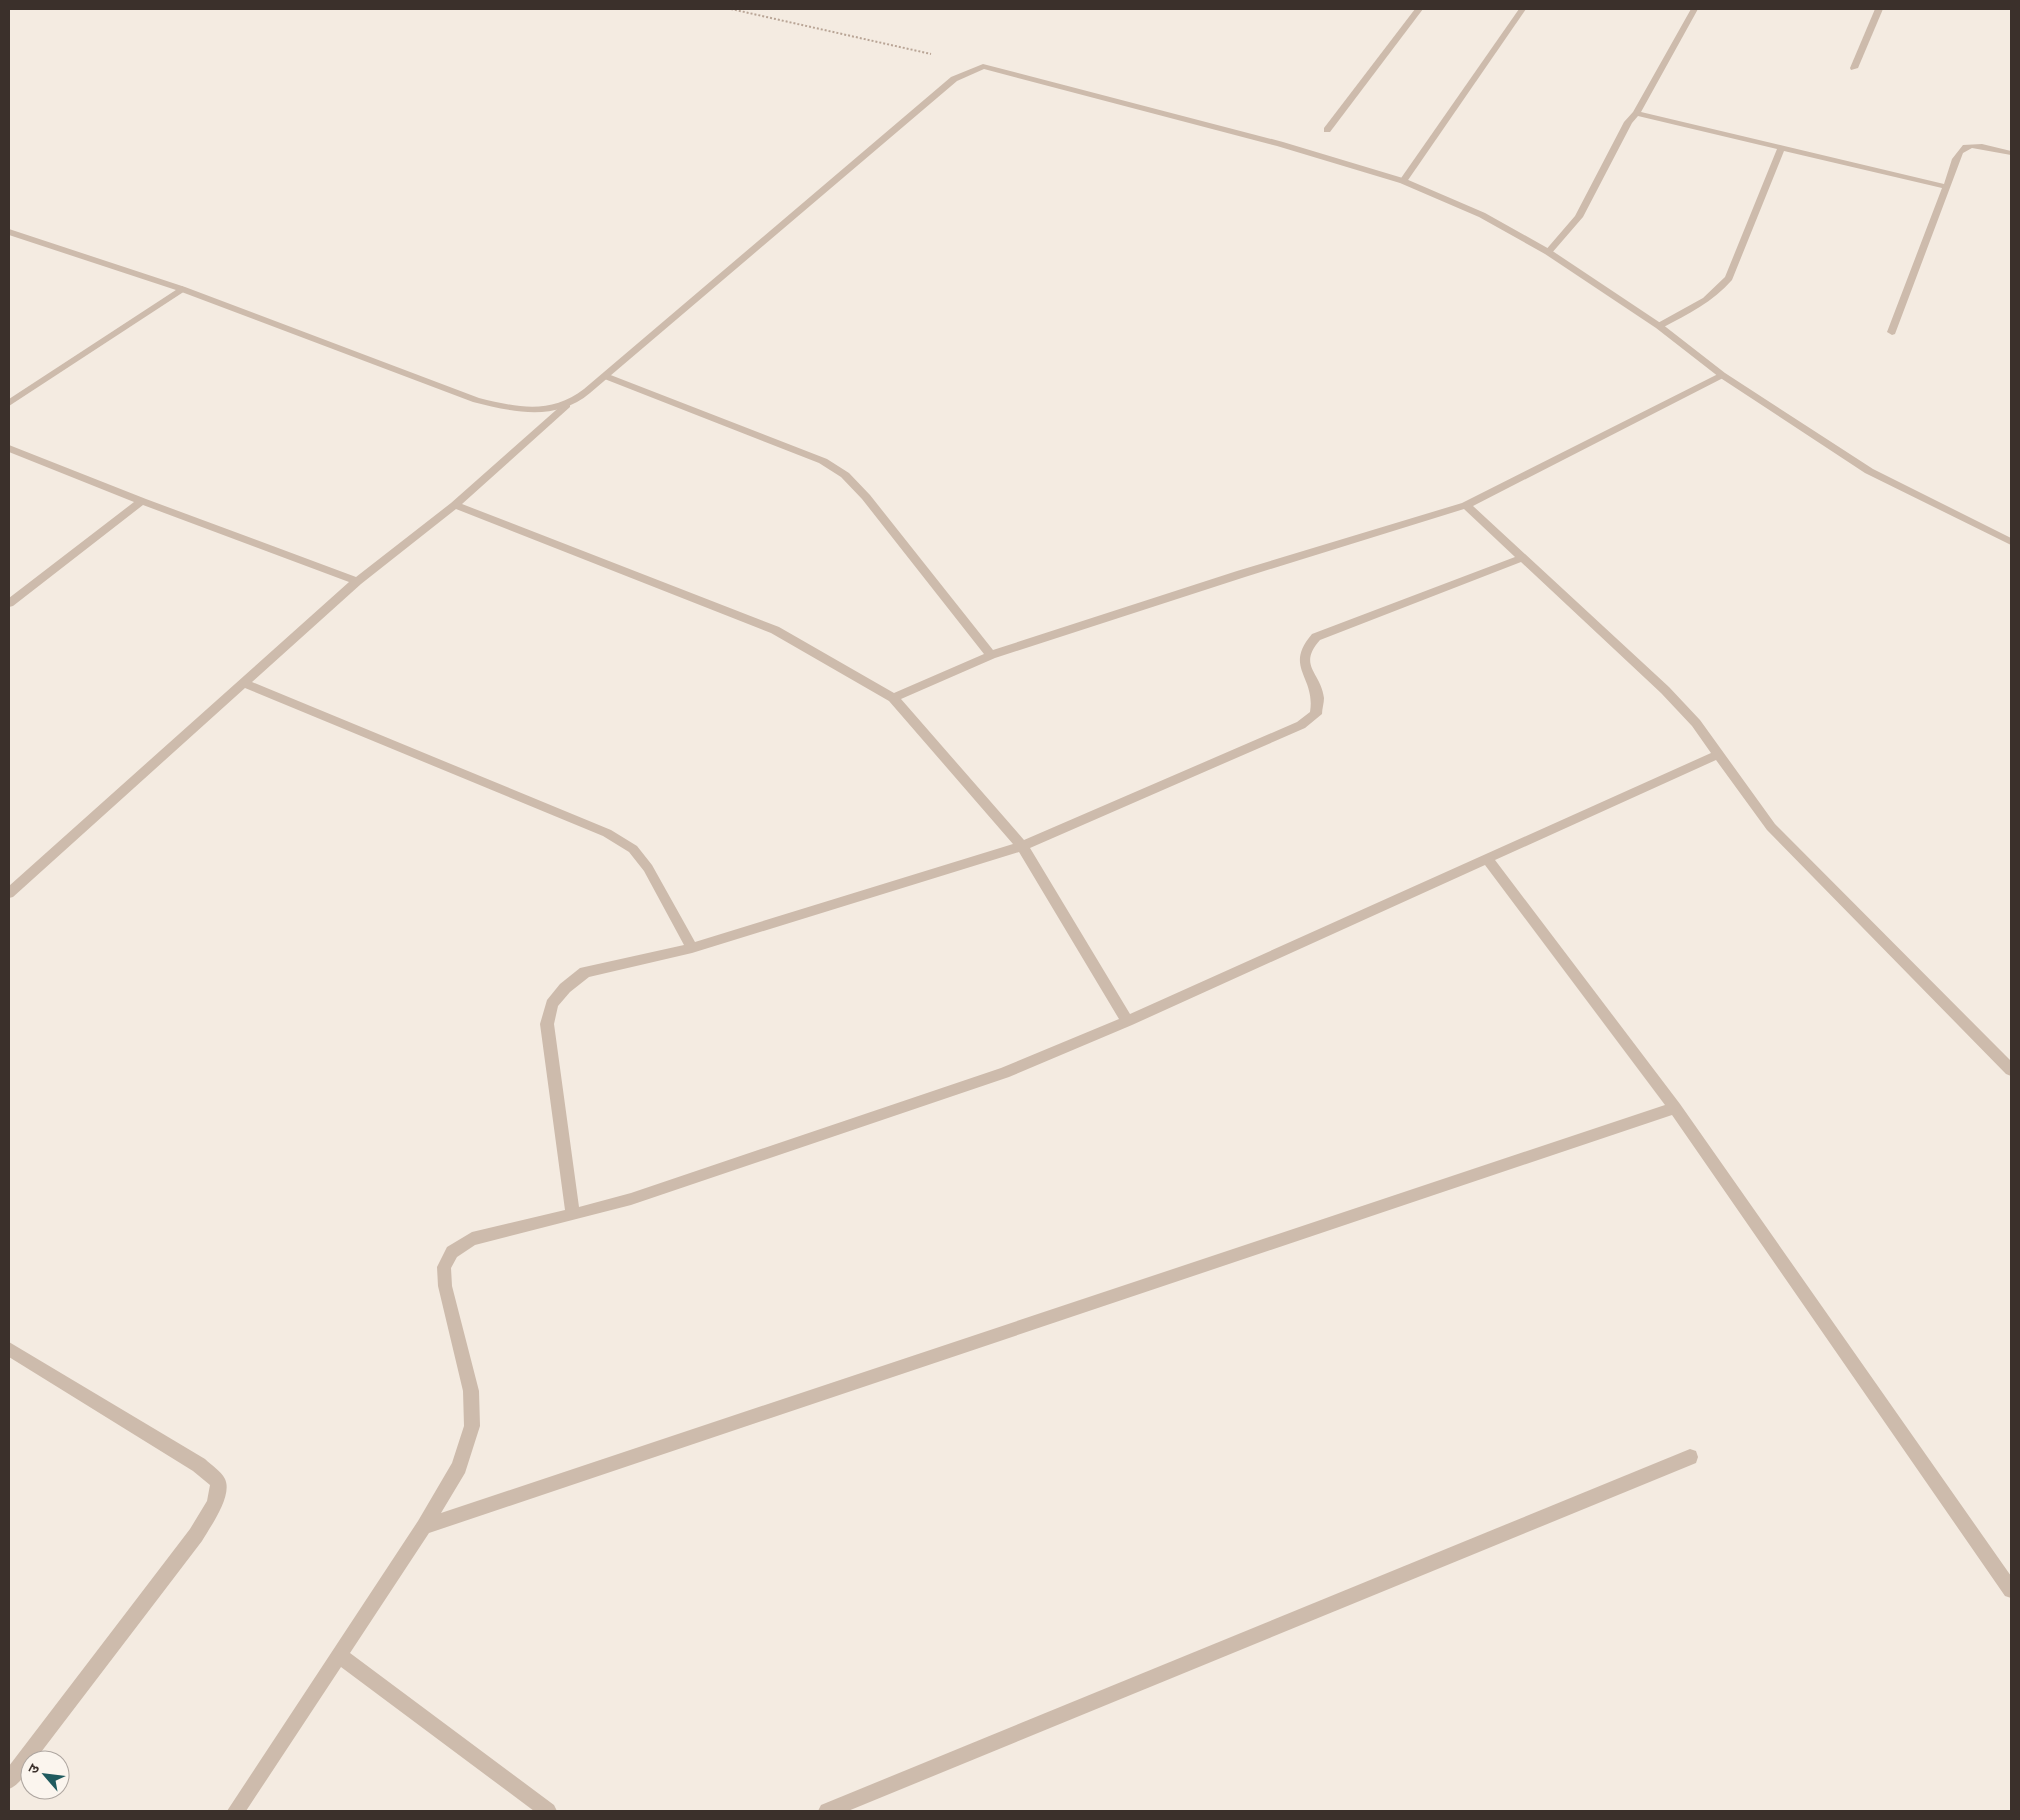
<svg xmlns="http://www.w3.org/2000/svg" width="2020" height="1820" font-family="Quicksand,'Noto Sans Devanagari',sans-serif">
  <rect width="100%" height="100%" fill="#f4ebe1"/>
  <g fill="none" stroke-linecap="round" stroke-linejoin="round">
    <polyline stroke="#b9a596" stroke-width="2" stroke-dasharray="2 2" stroke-linecap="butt" points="731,9 931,54"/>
    <g fill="#cdbbac" fill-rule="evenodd">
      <polygon points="1415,9 1423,9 1330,132 1324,132 1324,128"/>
      <polygon points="1519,9 1526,9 1406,183 1400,183 1399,181"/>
      <path d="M1691,9H1698L1641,112L1944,184L1952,159L1963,145L1982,144L2011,151V155L1972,148L1963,153L1895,334L1892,335L1887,332L1942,188L1784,151L1732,280C1713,302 1688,314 1662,328H1656V324L1703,298L1725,277L1777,149L1638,116L1632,123L1583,217L1551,254L1544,252L1575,216L1624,122L1633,112Z"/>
      <polygon points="1875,9 1883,9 1858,68 1851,70 1850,68"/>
      <polygon points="182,286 186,289 185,291 9,406 9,399"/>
      <path d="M1722,372L1727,375L1725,377L1473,506L1669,687L1700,720L1775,824L2011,1061V1076L2006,1074L1767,830L1716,760L1495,860L1680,1104L2011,1576V1598L2005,1596L1672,1115L429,1533L350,1653L554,1805L557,1811H534L341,1667L246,1811H227L418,1521L452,1463L464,1426L463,1391L438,1286L437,1267L447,1247L472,1232L565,1210L540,1024L547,1000L560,984L580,968L684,945L644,871L629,852L603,836L245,688L13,897L9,898V886L349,582L143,505L13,606L9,607V598L134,502L9,452V445L146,499L356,577L451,503L564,403H570V407L462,504L779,627L894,693L984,654L862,499L841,477L819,463L602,378V374H608L827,459L849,473L870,495L993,650L1237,571L1462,503ZM456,509L771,633L889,701L1013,844L695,942L652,865L637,846L611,830L252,682L361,584ZM1464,509L1515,557L1312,634C1283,668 1316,676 1310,712L1297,722L1024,840L901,699L995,658L1245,577ZM1521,562L1661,693L1692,726L1711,753L1130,1014L1030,848L1305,728L1322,714C1322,709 1324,703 1324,698C1321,672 1297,666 1320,640ZM1019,852L1119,1019L1001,1068L631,1193L579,1207L554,1024L558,1006L570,992L589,977L692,953ZM1485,865L1665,1105L441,1513L465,1473L480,1426L479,1391L452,1286L451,1268L457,1257L475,1245L631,1205L1009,1077L1132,1025Z"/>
      <path d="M9,1342L205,1459C211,1465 221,1471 225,1479C233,1496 210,1527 202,1541L35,1760H30C30,1771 19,1785 9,1789V1766L190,1529L207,1501L210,1485L193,1471L9,1357Z"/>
      <polygon points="1690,1449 1696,1451 1698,1457 1696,1463 848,1811 818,1811 821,1805"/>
    </g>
    <path fill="#cdbbac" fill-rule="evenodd" d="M983,64L1283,142L1406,179L1485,213L1551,250L1662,324L1725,373L1873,469L2011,538V545L1865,473L1719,377L1656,328L1545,254L1479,217L1400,183L1277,146L984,69L957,81L590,393C556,422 513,412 473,402L179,291L9,235V229L185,287L479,398C516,407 551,415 584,389L951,77Z"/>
  </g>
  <rect width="2020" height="1820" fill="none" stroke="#3b302b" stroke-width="20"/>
  <g transform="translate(45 1775) rotate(298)"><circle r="24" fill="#fbf5ee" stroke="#aea6a0"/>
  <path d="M0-4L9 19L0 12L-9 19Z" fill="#1f5a5e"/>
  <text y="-8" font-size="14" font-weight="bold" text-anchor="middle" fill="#3b302b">उ</text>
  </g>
</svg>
